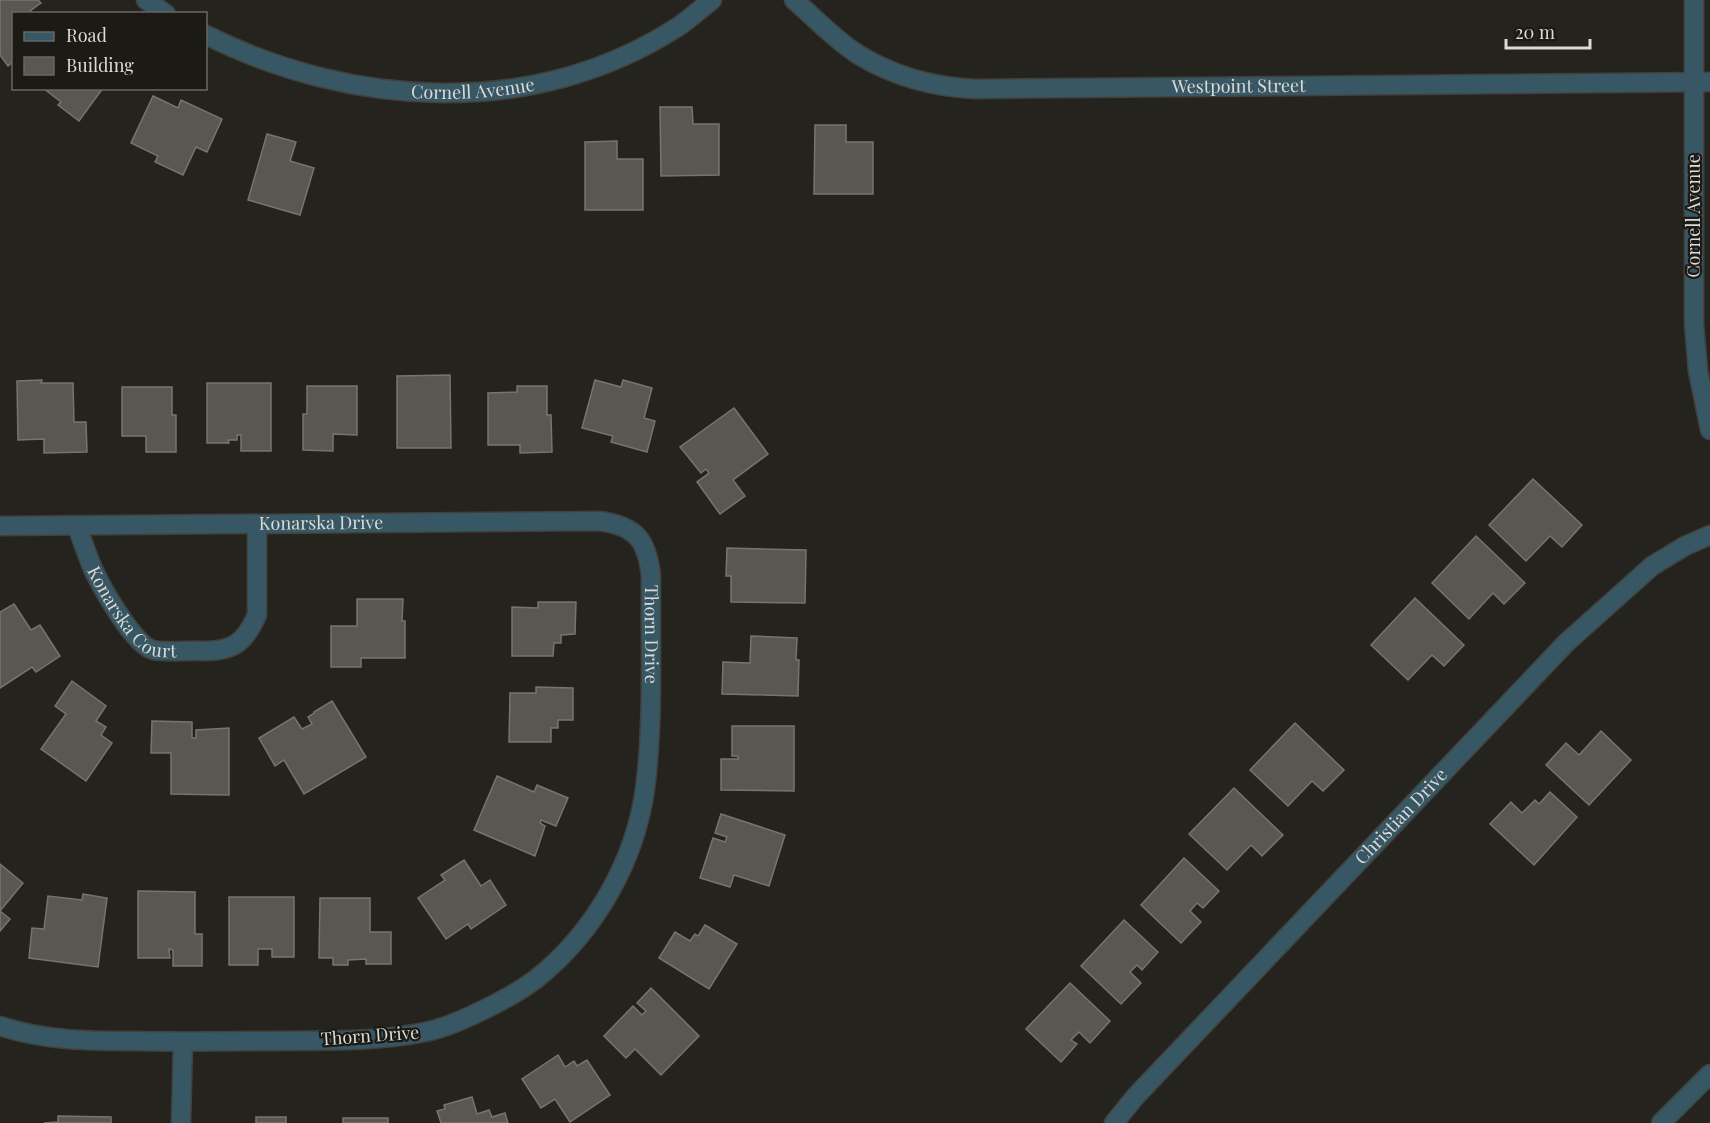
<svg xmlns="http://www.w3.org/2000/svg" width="1710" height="1123" font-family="'Playfair Display',serif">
  <rect width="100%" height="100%" fill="#25231d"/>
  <g fill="#595750" stroke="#76756d" stroke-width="1.5">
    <polygon points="0,0 38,0 41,3 30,11 32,14 14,14 14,61 8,66 0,55"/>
    <polygon points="43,88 103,88 79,121 58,105 61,102"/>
    <polygon points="153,96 178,108 181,100 222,119 207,152 196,147 183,175 155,162 158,156 131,143"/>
    <polygon points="660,107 692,107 693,124 719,124 719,175 661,176"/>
    <polygon points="815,125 846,125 846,142 873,142 873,194 814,194"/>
    <polygon points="267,134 296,142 290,161 314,168 300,215 248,200"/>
    <polygon points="617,141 617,159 643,159 643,210 585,210 585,142"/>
    <polygon points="450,375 451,448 397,448 397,376"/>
    <polygon points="42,380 41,383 73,383 74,422 86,422 87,452 44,453 44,439 18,440 17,381"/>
    <polygon points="595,380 621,387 623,380 652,388 644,418 655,421 647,452 611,442 613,436 582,428"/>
    <polygon points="207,383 271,383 271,451 241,451 241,435 237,435 237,440 228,440 229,443 207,443"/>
    <polygon points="307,386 357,386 357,435 333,434 333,451 303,450 303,414 307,414"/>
    <polygon points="517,386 547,386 547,415 551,415 552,452 520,453 520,445 488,445 488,393 517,392"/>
    <polygon points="122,387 172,387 172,415 176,415 176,452 146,452 146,436 122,436"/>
    <polygon points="734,408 768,454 733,480 745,496 720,514 697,482 709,473 706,469 701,473 680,447"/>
    <polygon points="1533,479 1582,525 1562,547 1550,536 1526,561 1489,525"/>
    <polygon points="1476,536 1525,583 1504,604 1493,593 1469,619 1432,583"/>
    <polygon points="727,548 806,550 805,603 731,602 731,576 726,576"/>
    <polygon points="1415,598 1464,645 1444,666 1432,655 1408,680 1371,645"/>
    <polygon points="357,599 403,599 402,621 405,621 405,658 361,658 361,667 331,667 331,626 357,626"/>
    <polygon points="538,602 576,602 575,634 561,635 561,643 554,643 553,656 512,656 512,607 538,608"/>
    <polygon points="14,604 31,630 40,625 60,656 36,672 32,667 0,688 0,612"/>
    <polygon points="751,636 797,638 796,660 799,660 798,696 722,694 723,662 750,663"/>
    <polygon points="72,681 106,706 96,721 106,727 101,735 112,743 86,781 41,749 66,714 55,706"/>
    <polygon points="536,687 573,688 573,720 558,720 558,728 551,728 551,742 509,742 510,693 536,693"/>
    <polygon points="332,701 366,757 304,794 284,760 275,766 259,738 294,717 302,729 312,724 308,717 314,713 314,712"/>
    <polygon points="152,721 192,722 192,738 196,738 196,730 229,728 229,795 171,794 171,753 151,753"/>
    <polygon points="1295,723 1344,770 1323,791 1312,781 1288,806 1250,770"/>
    <polygon points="732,726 794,726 794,791 721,790 721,759 738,759 738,756 732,756"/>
    <polygon points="1601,731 1631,760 1589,805 1546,765 1566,743 1579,755"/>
    <polygon points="497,776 534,792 537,785 568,798 556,826 541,820 540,823 545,826 535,856 474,830"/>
    <polygon points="1234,788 1283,835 1262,856 1251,845 1227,870 1189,834"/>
    <polygon points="1550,792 1577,817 1534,865 1490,824 1511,802 1522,813 1535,800 1539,804"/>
    <polygon points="721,814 785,835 769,886 734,875 730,887 700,878 713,838 725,842 727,837 715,833"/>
    <polygon points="1184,858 1219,891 1203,908 1197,903 1190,911 1201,922 1181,943 1141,905"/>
    <polygon points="464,860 481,886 490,880 506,905 471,929 468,924 446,939 418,898 445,880 441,875"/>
    <polygon points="0,864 23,883 0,911 10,919 0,931"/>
    <polygon points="138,891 195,892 195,934 202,934 202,966 173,966 173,950 169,949 170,958 138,958"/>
    <polygon points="83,894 107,898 98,967 29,958 32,928 44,929 48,896 82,900"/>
    <polygon points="229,897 294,897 294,957 272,957 272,949 258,949 258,965 229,965"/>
    <polygon points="320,898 370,898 370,932 391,932 391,964 366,964 366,959 348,960 348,965 333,965 333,958 319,958"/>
    <polygon points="1124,920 1158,952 1142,970 1137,965 1130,972 1141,983 1121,1004 1081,966"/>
    <polygon points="705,925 737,944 709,989 659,958 675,932 690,941 695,934 698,936"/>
    <polygon points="1070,983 1110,1021 1090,1043 1079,1032 1071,1040 1077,1044 1061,1062 1026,1029"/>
    <polygon points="651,988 699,1036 661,1075 635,1049 626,1058 604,1036 633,1006 642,1015 646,1011 637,1003"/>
    <polygon points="558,1055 565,1067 574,1061 577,1066 587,1060 610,1095 570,1122 555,1099 541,1108 522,1079"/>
    <polygon points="472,1097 477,1114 489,1110 492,1117 505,1113 508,1123 441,1123 437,1111 445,1109 444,1105"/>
    <polygon points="58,1116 111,1117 111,1123 44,1123 58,1122"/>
    <rect x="256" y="1117" width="30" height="6"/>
    <rect x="343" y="1118" width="45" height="5"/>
  </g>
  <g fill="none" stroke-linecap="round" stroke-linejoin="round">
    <defs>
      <g id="minor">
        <polyline points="146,0 166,14"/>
        <path id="s1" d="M794,0C815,18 835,40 859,55C895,77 933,87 975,89L1710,82"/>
        <polyline points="1694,0 1694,324 1698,371 1710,430"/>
        <path id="s2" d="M206,35C352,108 534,119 676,28C689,20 700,9 712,0"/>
        <path id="s3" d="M0,526L600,521C636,526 647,540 651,576C650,646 654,719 645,789C635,862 594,933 536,979C519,992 500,1002 481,1011C463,1020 445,1028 425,1032C372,1043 316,1040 262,1041C220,1041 179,1042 137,1041C91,1041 45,1041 0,1026"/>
        <path id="s4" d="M77,526C82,540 87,555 93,569C102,588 133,644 153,650C168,653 188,650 204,651C234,651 245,642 257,615V524"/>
        <polyline points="181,1123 183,1042"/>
        <path id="s5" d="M1114,1123L1135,1097L1566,643L1652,566L1685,546L1710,535"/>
        <polyline points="1661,1123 1710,1074"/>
      </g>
    </defs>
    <use href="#minor" stroke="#42403b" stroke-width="21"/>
    <use href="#minor" stroke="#375765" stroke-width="18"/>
  </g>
  <g text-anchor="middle" stroke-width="4.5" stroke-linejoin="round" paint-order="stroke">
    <g font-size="18" fill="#dbdad6" stroke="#1b1a14">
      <text dy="6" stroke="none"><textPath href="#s2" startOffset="276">Cornell Avenue</textPath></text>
      <text dy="6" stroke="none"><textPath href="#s1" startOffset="471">Westpoint Street</textPath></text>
      <text transform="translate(1694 216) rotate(-90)" y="6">Cornell Avenue</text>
      <text dy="6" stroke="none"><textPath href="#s3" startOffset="321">Konarska Drive</textPath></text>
      <text dy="6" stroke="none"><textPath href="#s4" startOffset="108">Konarska Court</textPath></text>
      <text dy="6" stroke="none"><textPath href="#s3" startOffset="742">Thorn Drive</textPath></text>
      <text dy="6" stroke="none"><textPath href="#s5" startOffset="420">Christian Drive</textPath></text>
      <text transform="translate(370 1036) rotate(-4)" y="6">Thorn Drive</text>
    </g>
  </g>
  <rect x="12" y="12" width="195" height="78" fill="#1b1a14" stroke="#686762" stroke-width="1.5"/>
  <rect x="24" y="32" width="30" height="9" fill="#375765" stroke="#686762" stroke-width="1.5"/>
  <text x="66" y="42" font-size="18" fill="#dbdad6">Road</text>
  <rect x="24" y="57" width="30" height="18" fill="#595750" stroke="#686762" stroke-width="1.5"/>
  <text x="66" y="72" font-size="18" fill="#dbdad6">Building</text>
  <path d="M1506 39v9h84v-9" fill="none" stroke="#dbdad6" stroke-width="3"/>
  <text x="1515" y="39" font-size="18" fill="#dbdad6" stroke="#1b1a14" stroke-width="4.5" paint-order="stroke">20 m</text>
</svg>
